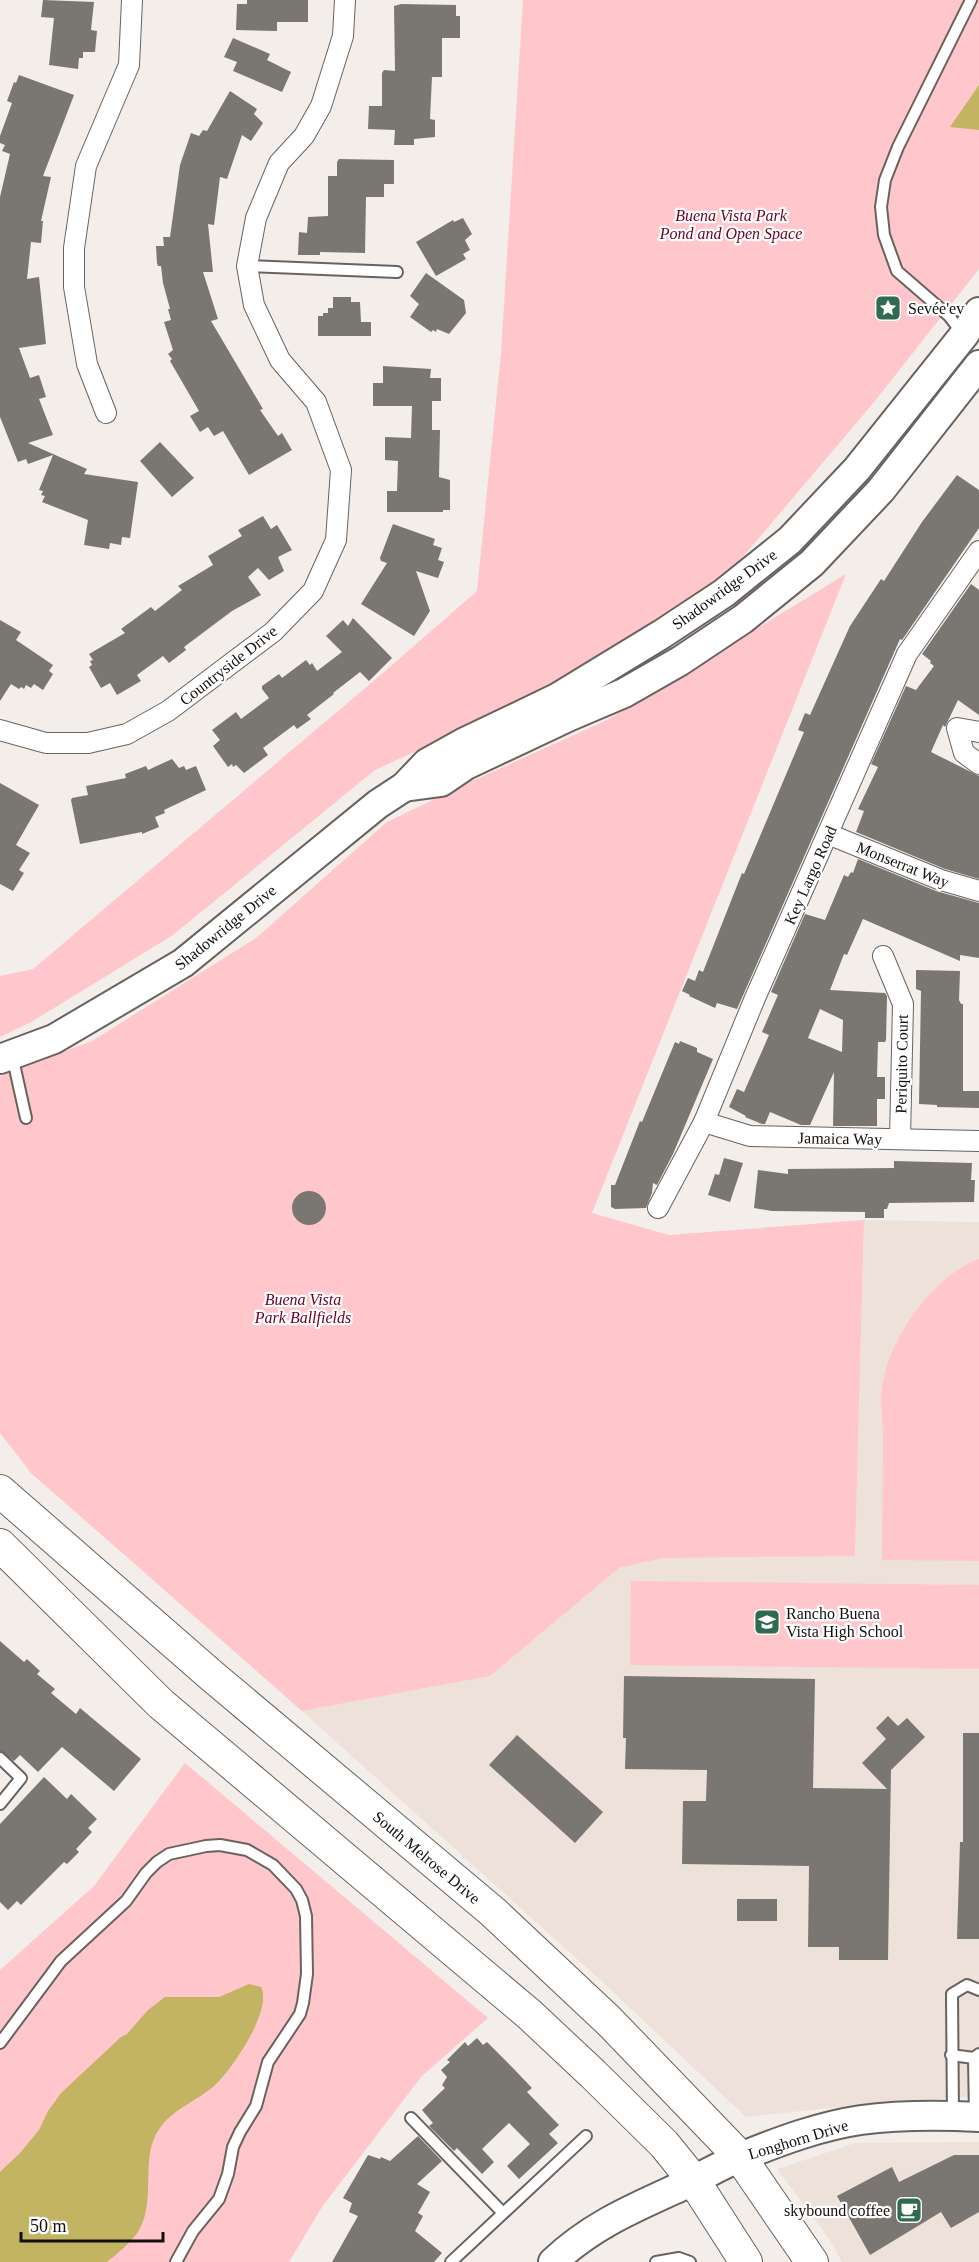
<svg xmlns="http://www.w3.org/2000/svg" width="979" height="2262" font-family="Georgia,serif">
  <rect width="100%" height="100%" fill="#f3eeea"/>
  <g fill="#eee1d9">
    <polygon points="864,1220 979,1222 979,2096 848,2106 746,2117 597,1977 302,1711 490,1676 619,1568 663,1558 855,1555"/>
    <polygon points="979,2142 979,2262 842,2262 830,2240 777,2169 855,2143"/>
  </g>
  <g fill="#ffc7cb">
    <polygon points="523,0 979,0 979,269 875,401 681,630 375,770 173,935 33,1021 0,1037 0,976 33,969 383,673 477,591 501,353"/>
    <polygon points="846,574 592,1213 669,1235 864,1220 855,1556 663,1558 619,1568 490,1676 302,1711 31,1473 0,1433 0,1076 92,1041 256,938 387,822 470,782 605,721"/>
    <path d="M979,1259V1561L882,1560C882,1519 883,1477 883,1436C883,1419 879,1398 883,1381C892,1334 934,1276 979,1259Z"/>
    <polygon points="631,1581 979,1585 979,1669 630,1665"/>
    <polygon points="185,1763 488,2018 421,2077 322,2207 289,2262 0,2262 0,1970 94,1886"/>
  </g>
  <g fill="#c2b462">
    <polygon points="979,85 979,130 950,127"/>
    <path d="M249,1984L261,1987C273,2010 231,2071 214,2086C197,2101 173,2109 160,2128C139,2155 157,2200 139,2230C132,2242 118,2253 107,2262H0V2172L20,2153L39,2130L48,2111L61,2093L121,2037L127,2034L148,2010L165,1997H219Z"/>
  </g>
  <g fill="#7a7772" fill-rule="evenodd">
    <polygon points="43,0 94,2 91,30 97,31 95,52 83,52 83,58 79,58 78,69 49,65 54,18 41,17"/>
    <polygon points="247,0 308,0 308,22 277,22 277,31 236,30 237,4 247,4"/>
    <polygon points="401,4 456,5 456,16 460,16 460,38 442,38 442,77 432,77 430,119 435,120 435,137 414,139 414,145 394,145 395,130 368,129 369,106 382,106 382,73 384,70 395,71 394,6"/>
    <polygon points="233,38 270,54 267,60 291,72 282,92 233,71 237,62 224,57"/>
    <polygon points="19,75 74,95 43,176 51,177 41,221 43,221 41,243 31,242 27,279 39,277 46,344 19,348 30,378 39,375 46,397 39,399 53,435 28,443 87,469 84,474 138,482 130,538 122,537 121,545 110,543 109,549 84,545 88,520 42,502 45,496 41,495 43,491 39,490 53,455 28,464 26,459 18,462 0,417 0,197 10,154 2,151 5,145 0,143 0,136 12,103 7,101 14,82 16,83"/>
    <polygon points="230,91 257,109 254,114 263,123 251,141 242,135 227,179 220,177 214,225 208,224 213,272 203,272 218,319 211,321 263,409 260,410 278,436 282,433 292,450 249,475 223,431 214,436 208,427 200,432 190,416 199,411 170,361 172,359 168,354 173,350 164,322 171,320 168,309 170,309 163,283 161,266 158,266 157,263 156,246 164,246 163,237 170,237 180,165 191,133 199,136 203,130 207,131"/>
    <polygon points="339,159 394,160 394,184 384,184 384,197 366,197 365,253 320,252 320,255 298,255 299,232 307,233 308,217 328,216 328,176 337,176 337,162"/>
    <polygon points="463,218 472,234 465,240 470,250 463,254 466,259 436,276 416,242 453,220 454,222"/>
    <polygon points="426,273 464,300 466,313 449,334 437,329 436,332 433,330 431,332 410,317 419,304 410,296"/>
    <polygon points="333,297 351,297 351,302 360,302 361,322 371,322 371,336 318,336 318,316 323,316 323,313 328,313 328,308 333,308"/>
    <polygon points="383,366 431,369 430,378 441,378 441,401 432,401 432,430 440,430 439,477 450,480 450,510 443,510 443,512 387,512 387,491 397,491 398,461 385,460 385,437 411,438 412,406 373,406 373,383 383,383"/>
    <polygon points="160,442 194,478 172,497 140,461"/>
    <polygon points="957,475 979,490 979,528 902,640 900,639 737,1009 717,1003 715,1008 689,996 690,995 682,991 688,978 695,981 699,970 703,972 742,873 744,874 804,732 798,730 805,713 810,715 850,626 881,579 884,581 922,522"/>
    <polygon points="263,516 271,529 277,525 292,550 278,557 284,571 269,580 258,568 248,577 261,595 232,611 184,647 186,650 169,663 163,656 137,675 141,681 117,695 110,683 101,688 89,667 92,665 90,661 93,660 89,654 125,633 121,629 151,607 155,611 182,590 178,586 213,565 208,556 242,536 238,530"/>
    <polygon points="393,524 435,539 433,545 442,548 438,560 444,562 438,578 416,571 430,611 414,636 361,604 387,563 381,561 380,558"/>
    <polygon points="971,584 979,590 979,715 958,700 945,727 943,725 931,752 979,776 979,879 945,869 856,832 864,811 858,809 878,767 871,764 906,686 916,690 934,666 930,663 931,661 922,654"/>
    <polygon points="353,618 392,658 369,681 360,672 333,693 334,694 307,715 311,719 297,729 294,725 263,748 268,755 244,773 236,765 233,767 232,764 228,767 213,746 220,740 212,730 236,712 241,719 269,698 262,689 262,686 279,674 282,678 306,660 310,665 312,663 317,671 342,652 326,636 343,620 348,626"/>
    <polygon points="0,620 21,632 16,640 53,665 49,671 53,674 43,690 34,684 31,688 26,685 24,689 21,687 19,689 11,684 0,701"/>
    <polygon points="172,759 179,768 184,766 186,770 196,766 206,790 164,810 165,813 155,817 159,827 142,834 142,832 80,844 71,800 72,798 88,795 86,786 126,778 125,774 146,766 148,770"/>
    <polygon points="0,783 39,805 16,845 30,853 19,870 24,873 13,891 0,884"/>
    <path d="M858,859L936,891L979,903V958L960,955V961L863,919L847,955L844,954L830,990L885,993L887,996L886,1040L885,1042H878L877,1077H885V1099H877V1126H833L834,1072L810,1125H801L770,1112L765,1124H762L745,1117L746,1116L729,1107L737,1089L744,1092L769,1035L762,1032L778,995L771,992L805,914L825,920L844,875L848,877L851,872L853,873ZM820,1009L843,1020L842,1052L808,1038Z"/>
    <polygon points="916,970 960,971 959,1000 961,1004 963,1004 963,1091 979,1091 979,1108 937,1107 937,1105 919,1104 921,991 916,989"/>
    <polygon points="680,1041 697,1048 697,1052 713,1059 673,1154 657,1185 653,1183 652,1193 646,1208 615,1209 611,1207 611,1185 615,1185 640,1121 642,1122 675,1042 679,1044"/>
    <polygon points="724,1158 743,1163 730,1202 708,1195 715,1174 719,1175"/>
    <polygon points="894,1161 972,1163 971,1180 975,1180 974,1202 889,1203 887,1209 884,1209 884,1218 865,1218 865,1212 772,1211 754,1208 758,1170 788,1174 788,1169 894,1168"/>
    <circle cx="309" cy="1208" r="17"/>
    <polygon points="0,1641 24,1662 27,1659 40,1671 37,1674 55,1689 51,1693 76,1714 80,1708 141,1759 114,1791 62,1747 38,1772 20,1755 14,1761 0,1751"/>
    <polygon points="624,1676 815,1679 813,1788 887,1789 862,1763 886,1739 876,1728 888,1716 898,1726 907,1718 925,1737 891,1770 888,1960 839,1960 839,1947 808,1947 809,1866 682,1864 683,1801 706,1801 707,1770 625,1769 626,1738 623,1738"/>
    <polygon points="963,1733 979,1733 979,1939 957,1939 960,1842 963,1842"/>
    <polygon points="517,1735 603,1812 575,1843 489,1765"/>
    <polygon points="44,1777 67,1799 71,1794 97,1819 88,1828 92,1832 76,1849 79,1852 67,1864 64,1862 21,1905 17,1901 8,1910 0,1902 0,1824"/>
    <rect x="737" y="1899" width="40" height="22"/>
    <polygon points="477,2038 483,2045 487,2042 511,2066 532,2088 527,2092 559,2125 549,2134 558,2143 519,2179 507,2166 530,2144 509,2123 482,2149 494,2162 482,2174 457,2148 454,2151 429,2126 433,2123 422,2110 445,2088 442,2085 447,2077 441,2070 450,2062 447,2060 465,2042 468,2046"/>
    <polygon points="418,2136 442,2161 417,2184 430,2192 418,2213 423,2216 415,2231 442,2253 434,2262 332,2262 358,2216 349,2212 352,2203 343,2198 368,2155 380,2159 381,2157 390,2161"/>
    <polygon points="954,2155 979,2155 979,2212 951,2228 941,2212 870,2255 837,2196 892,2167 899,2182"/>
  </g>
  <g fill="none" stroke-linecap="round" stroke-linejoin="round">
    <defs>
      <g id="lane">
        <polyline points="247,266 397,272"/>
        <polyline points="962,333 949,316 897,271 884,235 881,207 885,180 898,147 971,0"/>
        <polyline points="12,1055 26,1118"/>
        <polyline points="0,1758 21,1778 0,1804"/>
        <polyline points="0,2043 61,1961 126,1901 146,1873 157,1862 169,1854 206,1846 220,1845 247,1850 273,1865 296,1889 302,1900 306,1916 307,1974 303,2003 300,2014 268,2062 256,2106 240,2132 233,2147 228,2174 219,2199 193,2231 176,2262"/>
        <polyline points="951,2055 974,2058"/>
        <polyline points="953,2116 952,1994 967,1985 979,1990"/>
        <polyline points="975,2116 974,2058 979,2054"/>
        <polyline points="411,2118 503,2213"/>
        <polyline points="451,2262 586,2136"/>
        <polyline points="656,2262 679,2258 690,2262"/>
      </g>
      <g id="street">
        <polyline points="106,413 87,364 74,287 74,248 86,166 129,65 132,0"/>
        <polyline points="0,730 46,743 88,743 127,734 168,711 273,632 313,591 336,540 341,470 316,402 280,360 254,305 247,266 256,218 279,163 304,136 321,106 343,36 345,0"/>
        <polyline points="979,732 957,728 964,753 979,764"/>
        <polyline points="828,834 941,880 979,891"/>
        <polyline points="883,956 903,1004 900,1139"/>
        <polyline points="704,1122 750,1136 979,1141"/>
        <polyline points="658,1208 704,1122 755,998 907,654 979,551"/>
      </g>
      <g id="secondary">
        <polyline points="404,787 441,782 466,765 570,716 624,693 680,661 743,619 812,563 881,490 979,365"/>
        <polyline points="0,1059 54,1039 183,963 378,804 404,787 427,763 463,743 557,698 662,634 724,593 790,540 857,469 964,335 979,312"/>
        <path d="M553,2262C592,2225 634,2208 682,2186C702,2177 722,2164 743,2156C780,2141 820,2126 861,2120C899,2115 940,2115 979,2117"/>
      </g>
      <g id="primary">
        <polyline points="0,1491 212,1676 493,1912 609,2021 740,2157 812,2262"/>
        <polyline points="0,1545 161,1704 529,2014 593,2074 664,2144 694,2181 746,2262"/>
      </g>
    </defs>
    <use href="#lane" stroke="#686360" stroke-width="14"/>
    <use href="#street" stroke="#686360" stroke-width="22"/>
    <use href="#secondary" stroke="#686360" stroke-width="32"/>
    <use href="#primary" stroke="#686360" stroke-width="34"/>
    <use href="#lane" stroke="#fff" stroke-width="10"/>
    <use href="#street" stroke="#fff" stroke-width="20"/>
    <use href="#secondary" stroke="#fff" stroke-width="28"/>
    <use href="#primary" stroke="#fff" stroke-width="32"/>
  </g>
  <defs>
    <symbol id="sight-square" viewBox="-11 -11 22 22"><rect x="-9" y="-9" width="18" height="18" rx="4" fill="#316a52" stroke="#fff"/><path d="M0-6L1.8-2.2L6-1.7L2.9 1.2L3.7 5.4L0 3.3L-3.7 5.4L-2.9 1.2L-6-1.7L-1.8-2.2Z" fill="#fff"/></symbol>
    <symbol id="school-square" viewBox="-11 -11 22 22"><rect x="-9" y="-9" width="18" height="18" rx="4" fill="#316a52" stroke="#fff"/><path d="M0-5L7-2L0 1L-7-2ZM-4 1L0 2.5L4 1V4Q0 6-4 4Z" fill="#fff"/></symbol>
    <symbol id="cafe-square" viewBox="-11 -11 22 22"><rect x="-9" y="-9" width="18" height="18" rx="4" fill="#316a52" stroke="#fff"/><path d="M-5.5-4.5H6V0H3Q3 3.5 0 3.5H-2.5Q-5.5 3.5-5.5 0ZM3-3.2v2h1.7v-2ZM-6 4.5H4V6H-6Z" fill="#fff"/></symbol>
  </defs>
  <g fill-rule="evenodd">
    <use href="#sight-square" x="873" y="293" width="30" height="30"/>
    <use href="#school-square" x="752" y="1607" width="30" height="30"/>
    <use href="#cafe-square" x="894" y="2195" width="30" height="30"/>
  </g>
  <g text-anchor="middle" stroke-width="4.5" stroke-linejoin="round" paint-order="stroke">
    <g font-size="16" font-style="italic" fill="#6a0020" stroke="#fff">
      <text x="731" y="221">Buena Vista Park<tspan x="731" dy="18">Pond and Open Space</tspan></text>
      <text x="303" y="1305">Buena Vista<tspan x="303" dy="18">Park Ballfields</tspan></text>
    </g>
    <g font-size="16" fill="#12100e" stroke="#fff" text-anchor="start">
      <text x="908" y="314">Sevée'ev</text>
      <text x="786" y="1619">Rancho Buena<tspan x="786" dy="18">Vista High School</tspan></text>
      <text x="890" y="2216" text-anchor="end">skybound coffee</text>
    </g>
    <g font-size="16" fill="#12100e" stroke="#fff">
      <text transform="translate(724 589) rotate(-36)" y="6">Shadowridge Drive</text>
      <text transform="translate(228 665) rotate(-38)" y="6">Countryside Drive</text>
      <text transform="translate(903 864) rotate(22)" y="6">Monserrat Way</text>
      <text transform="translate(810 875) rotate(-66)" y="6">Key Largo Road</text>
      <text transform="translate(225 927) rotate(-39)" y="6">Shadowridge Drive</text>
      <text transform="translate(901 1064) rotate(-89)" y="6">Periquito Court</text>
      <text transform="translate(840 1138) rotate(1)" y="6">Jamaica Way</text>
      <text transform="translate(427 1857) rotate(40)" y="6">South Melrose Drive</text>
      <text transform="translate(798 2139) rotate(-17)" y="6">Longhorn Drive</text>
    </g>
  </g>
  <path d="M21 2232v9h142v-9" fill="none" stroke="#12100e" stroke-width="3"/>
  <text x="30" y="2232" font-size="18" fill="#12100e" stroke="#ffffff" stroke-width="4.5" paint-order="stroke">50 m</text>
</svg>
